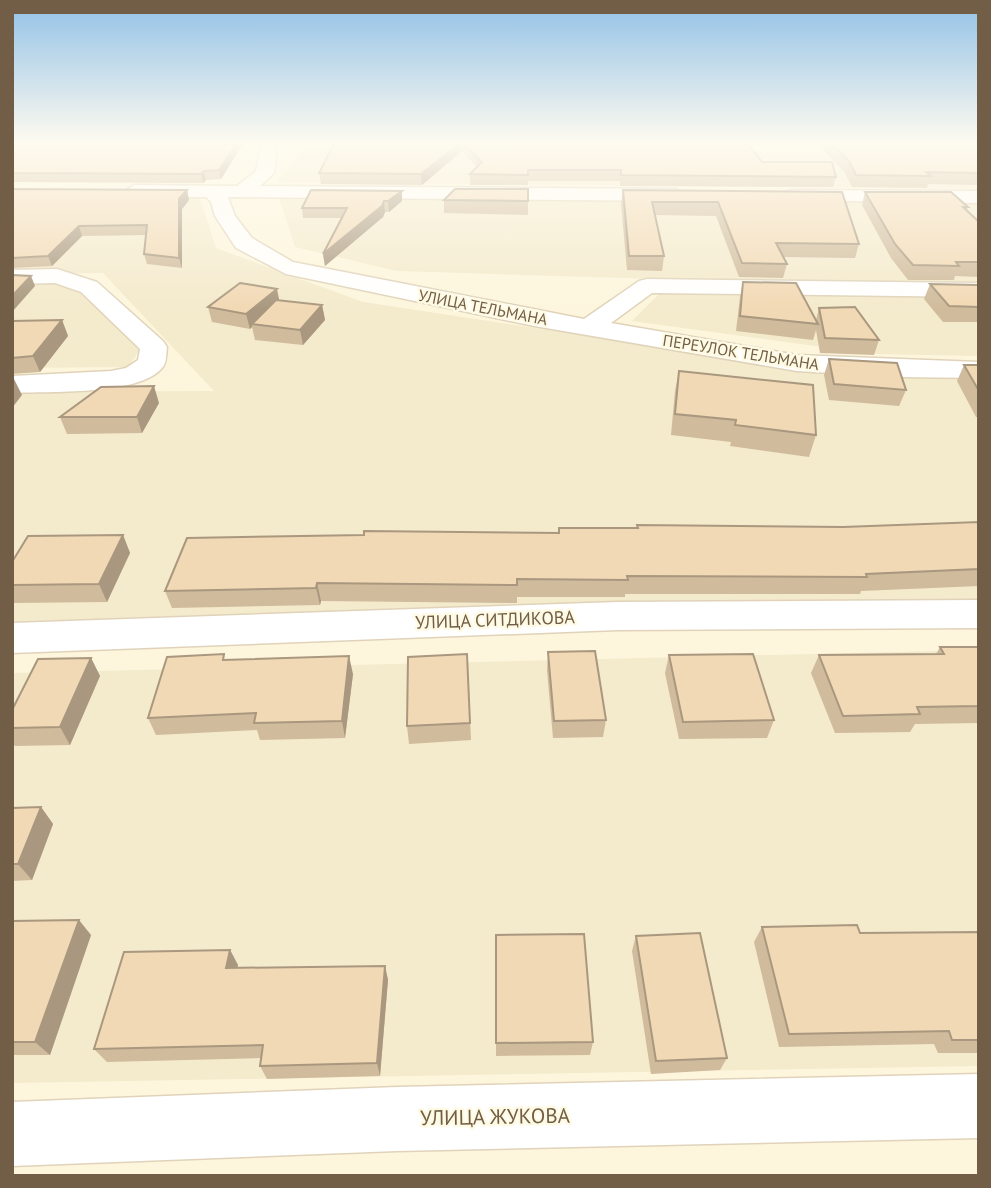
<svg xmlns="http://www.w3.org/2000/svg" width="991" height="1188" font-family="'PT Sans',sans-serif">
  <rect width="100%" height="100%" fill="#fdf6dd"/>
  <g fill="#f4eacc">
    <polygon points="305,147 979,151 979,189 277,182"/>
    <polygon points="12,195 199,195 216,248 363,302 792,367 979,375 979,610 12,621 12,392 214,391 103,273 12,274"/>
    <polygon points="279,198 979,203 979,285 724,281 397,271 295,247"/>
    <polygon points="69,282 142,345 129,367 12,368 12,283"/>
    <polygon points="663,290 979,294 979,356 874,354 632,321"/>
    <polygon points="979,650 979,1066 12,1083 12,673"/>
  </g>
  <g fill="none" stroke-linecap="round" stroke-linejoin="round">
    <defs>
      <g id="minor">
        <polygon points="261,144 277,144 274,173 260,186 676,189 686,195 676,201 228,197 235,216 252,238 293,262 584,319 639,281 647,279 979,283 979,297 652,293 611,323 797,355 979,362 979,378 898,377 797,371 534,326 286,274 236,248 215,216 211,202 206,197 134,197 125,191 134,185 237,186 256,171"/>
        <polygon points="792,190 979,191 979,203 785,200 782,196 785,192"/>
        <path d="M57,269L97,282L163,341L167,347C166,354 167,363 162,368C139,396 48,391 12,393V376L111,371L126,368L138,360L140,349L81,292L55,283L12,284V270Z"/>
        <polygon points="979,600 979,628 618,630 12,653 12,623 618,602"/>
        <polygon points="979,1074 979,1138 397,1151 12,1166 12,1102 397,1087"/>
      </g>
    </defs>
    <use href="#minor" stroke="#e0d3ba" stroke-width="3"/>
    <use href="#minor" fill="#fff" fill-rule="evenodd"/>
  </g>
  <g fill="#d0bb9c">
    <polygon points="12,144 242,144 221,179 206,180 203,183 12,182"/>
    <polygon points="334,144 748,144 762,162 836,177 833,187 620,186 620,181 528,181 528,185 470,185 470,174 477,167 462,151 422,185 321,184 319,173"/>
    <polygon points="818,144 979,144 979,185 928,184 927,188 852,187 845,173"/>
    <polygon points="12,189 187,190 189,200 182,209 182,268 147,264 144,254 146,235 82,236 52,266 12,268"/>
    <polygon points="528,189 528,215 444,213 444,200"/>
    <polygon points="311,190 402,201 389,212 385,212 383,217 325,266 323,254 342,218 303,218 302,208"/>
    <polygon points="623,190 842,192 859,244 855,258 784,257 787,264 783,278 739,277 716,216 655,215 664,256 662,271 627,270 621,203"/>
    <polygon points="865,192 968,207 967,210 979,222 979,277 955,276 954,280 908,280 891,258 862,205"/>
    <polygon points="743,282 816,320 819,308 879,340 874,355 820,353 816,330 813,340 736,331 740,297"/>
    <polygon points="930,284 979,286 979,322 943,322 924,299"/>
    <polygon points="279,300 322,305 325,320 303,345 255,340 252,327 250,329 212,322 208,307"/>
    <polygon points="62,320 68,336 40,372 12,374 12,321"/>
    <polygon points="829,359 906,390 899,406 829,400 824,375"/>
    <polygon points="964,365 979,365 979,417 976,417 957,381"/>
    <polygon points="679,371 816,435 809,457 730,446 731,442 671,435 675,391"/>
    <polygon points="159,403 142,433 67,434 60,417"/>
    <polygon points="979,522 979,586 861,591 860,594 625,594 625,597 517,597 517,603 321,601 320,605 172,608 165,591 559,533 559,528 637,528 637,525 843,527"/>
    <polygon points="123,535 130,553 107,602 12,603 12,562"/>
    <polygon points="940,647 979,647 979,723 915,724 910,732 835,733 811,673 819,655 936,654"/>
    <polygon points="548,652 606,720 603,737 553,738 547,670"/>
    <polygon points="467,654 471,740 409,744 407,726"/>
    <polygon points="669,655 774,720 767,738 679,739 665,673"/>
    <polygon points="91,658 100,676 70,745 15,746 12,742 12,710"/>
    <polygon points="226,659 353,674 345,738 260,740 257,730 156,735 148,718"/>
    <polygon points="41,807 53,824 32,880 12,881 12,808"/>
    <polygon points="12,921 91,935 50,1055 12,1055"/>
    <polygon points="762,927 860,933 979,932 979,1053 938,1053 934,1044 779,1047 754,942"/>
    <polygon points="496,935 593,1042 590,1055 496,1056"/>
    <polygon points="636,936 727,1058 720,1070 651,1074 632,951"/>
    <polygon points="230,950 238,965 237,968 385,966 388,980 380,1076 267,1079 260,1066 261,1058 107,1062 94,1049"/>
  </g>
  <g fill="#a9987f">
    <polygon points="236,144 243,144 221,179 219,170"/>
    <polygon points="459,144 461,144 462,151 422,185 421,174"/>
    <polygon points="204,171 206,180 203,183 201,174"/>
    <polygon points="187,190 189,200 182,209 182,268 179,258 179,199"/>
    <polygon points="402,191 402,201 389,212 388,201"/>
    <polygon points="384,201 385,212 383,217 325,266 323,254"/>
    <polygon points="79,226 82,236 52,266 48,256"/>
    <polygon points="31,276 35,286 12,312 12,296"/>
    <polygon points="277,289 280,304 252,324 252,327 250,329 246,314"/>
    <polygon points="322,305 325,320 303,345 300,330"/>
    <polygon points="62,320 68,336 40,372 33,356"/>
    <polygon points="14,379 22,395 12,408 12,382"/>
    <polygon points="154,386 159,403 142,433 137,417"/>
    <polygon points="123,535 130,553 107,602 99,584"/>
    <polygon points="317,583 321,601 320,605 316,588"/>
    <polygon points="349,656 353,674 345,738 342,721"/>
    <polygon points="91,658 100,676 70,745 60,727"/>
    <polygon points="41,807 53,824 32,880 18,864"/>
    <polygon points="79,920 91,935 50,1055 35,1042"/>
    <polygon points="230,950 238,965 234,982 226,968"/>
    <polygon points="385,966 388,980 380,1076 377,1063"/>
  </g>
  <g fill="#f2d9b5" stroke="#a9987f" stroke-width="2">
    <polygon points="12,144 236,144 219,170 204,171 201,174 12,173"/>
    <polygon points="334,144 459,144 421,174 319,173"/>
    <polygon points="463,144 748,144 762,162 832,162 836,177 621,175 621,170 528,170 528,175 470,174 482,162"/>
    <polygon points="832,144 979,144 979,173 926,172 931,176 856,175 849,161"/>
    <polygon points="12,189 187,190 179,199 179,258 144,254 147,225 79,226 48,256 12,258"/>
    <polygon points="455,189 528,189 528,201 444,200"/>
    <polygon points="311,190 402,191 388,201 384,201 382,206 323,254 347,208 302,208"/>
    <polygon points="623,190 842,192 859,244 776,243 787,264 742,263 718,202 652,202 664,256 629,256"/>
    <polygon points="865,192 951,192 968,207 963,207 979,222 979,262 956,262 959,266 913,265 895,244"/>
    <polygon points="12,275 31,276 12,296"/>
    <polygon points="743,282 796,283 818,324 740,316"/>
    <polygon points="240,283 277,289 246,314 208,307"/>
    <polygon points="930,284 978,285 979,286 979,307 949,306"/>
    <polygon points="276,300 322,305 300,330 252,324"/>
    <polygon points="855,307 879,340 825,338 819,308"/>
    <polygon points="62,320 33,356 12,358 12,321"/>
    <polygon points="829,359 897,363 906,390 834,384"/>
    <polygon points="964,365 979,365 979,391"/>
    <polygon points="679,371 813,385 816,435 735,425 736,420 675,414"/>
    <polygon points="154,386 137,417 60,417 101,387"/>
    <polygon points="979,522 979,569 866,574 867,577 627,576 628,580 517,579 517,585 317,583 316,588 165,591 187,538 364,535 364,531 559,533 559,528 638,528 637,525 843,527"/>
    <polygon points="123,535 99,584 12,585 12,562 28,536"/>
    <polygon points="940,647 979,647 979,706 917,707 920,714 843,716 819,655 944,654"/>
    <polygon points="595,651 606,720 554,721 548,652"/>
    <polygon points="224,654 223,660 349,656 342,721 254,723 256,713 148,718 167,657"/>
    <polygon points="467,654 470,723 407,726 408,657"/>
    <polygon points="753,654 774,720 683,722 669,655"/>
    <polygon points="91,658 60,727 12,728 12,710 38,659"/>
    <polygon points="41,807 18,864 12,864 12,808"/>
    <polygon points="79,920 35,1042 12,1042 12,921"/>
    <polygon points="857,925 860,933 979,932 979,1040 952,1040 949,1031 789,1034 762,927"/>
    <polygon points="700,933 727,1058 656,1061 636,936"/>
    <polygon points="584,934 593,1042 496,1043 496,935"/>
    <polygon points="230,950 226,968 385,966 377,1063 260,1066 263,1045 94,1049 124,952"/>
  </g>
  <linearGradient id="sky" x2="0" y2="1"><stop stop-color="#92c1e7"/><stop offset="0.46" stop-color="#fefbf0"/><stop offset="1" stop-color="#fefbf0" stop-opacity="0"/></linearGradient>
  <rect width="991" height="310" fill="url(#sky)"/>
  <g text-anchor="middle" stroke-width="5" stroke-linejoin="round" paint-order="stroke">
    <g font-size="16" fill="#725e46" stroke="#fffae4">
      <text transform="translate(483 307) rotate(11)" y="6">УЛИЦА ТЕЛЬМАНА</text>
      <text transform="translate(741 352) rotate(9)" y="6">ПЕРЕУЛОК ТЕЛЬМАНА</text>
    </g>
    <g font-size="18" fill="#725e46" stroke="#fffae4">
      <text transform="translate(495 620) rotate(-2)" y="6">УЛИЦА СИТДИКОВА</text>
    </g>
    <g font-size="21" fill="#725e46" stroke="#fffae4">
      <text transform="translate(495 1117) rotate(-1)" y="7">УЛИЦА ЖУКОВА</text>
    </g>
  </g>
  <rect width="991" height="1188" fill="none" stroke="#725e46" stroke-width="28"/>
</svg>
